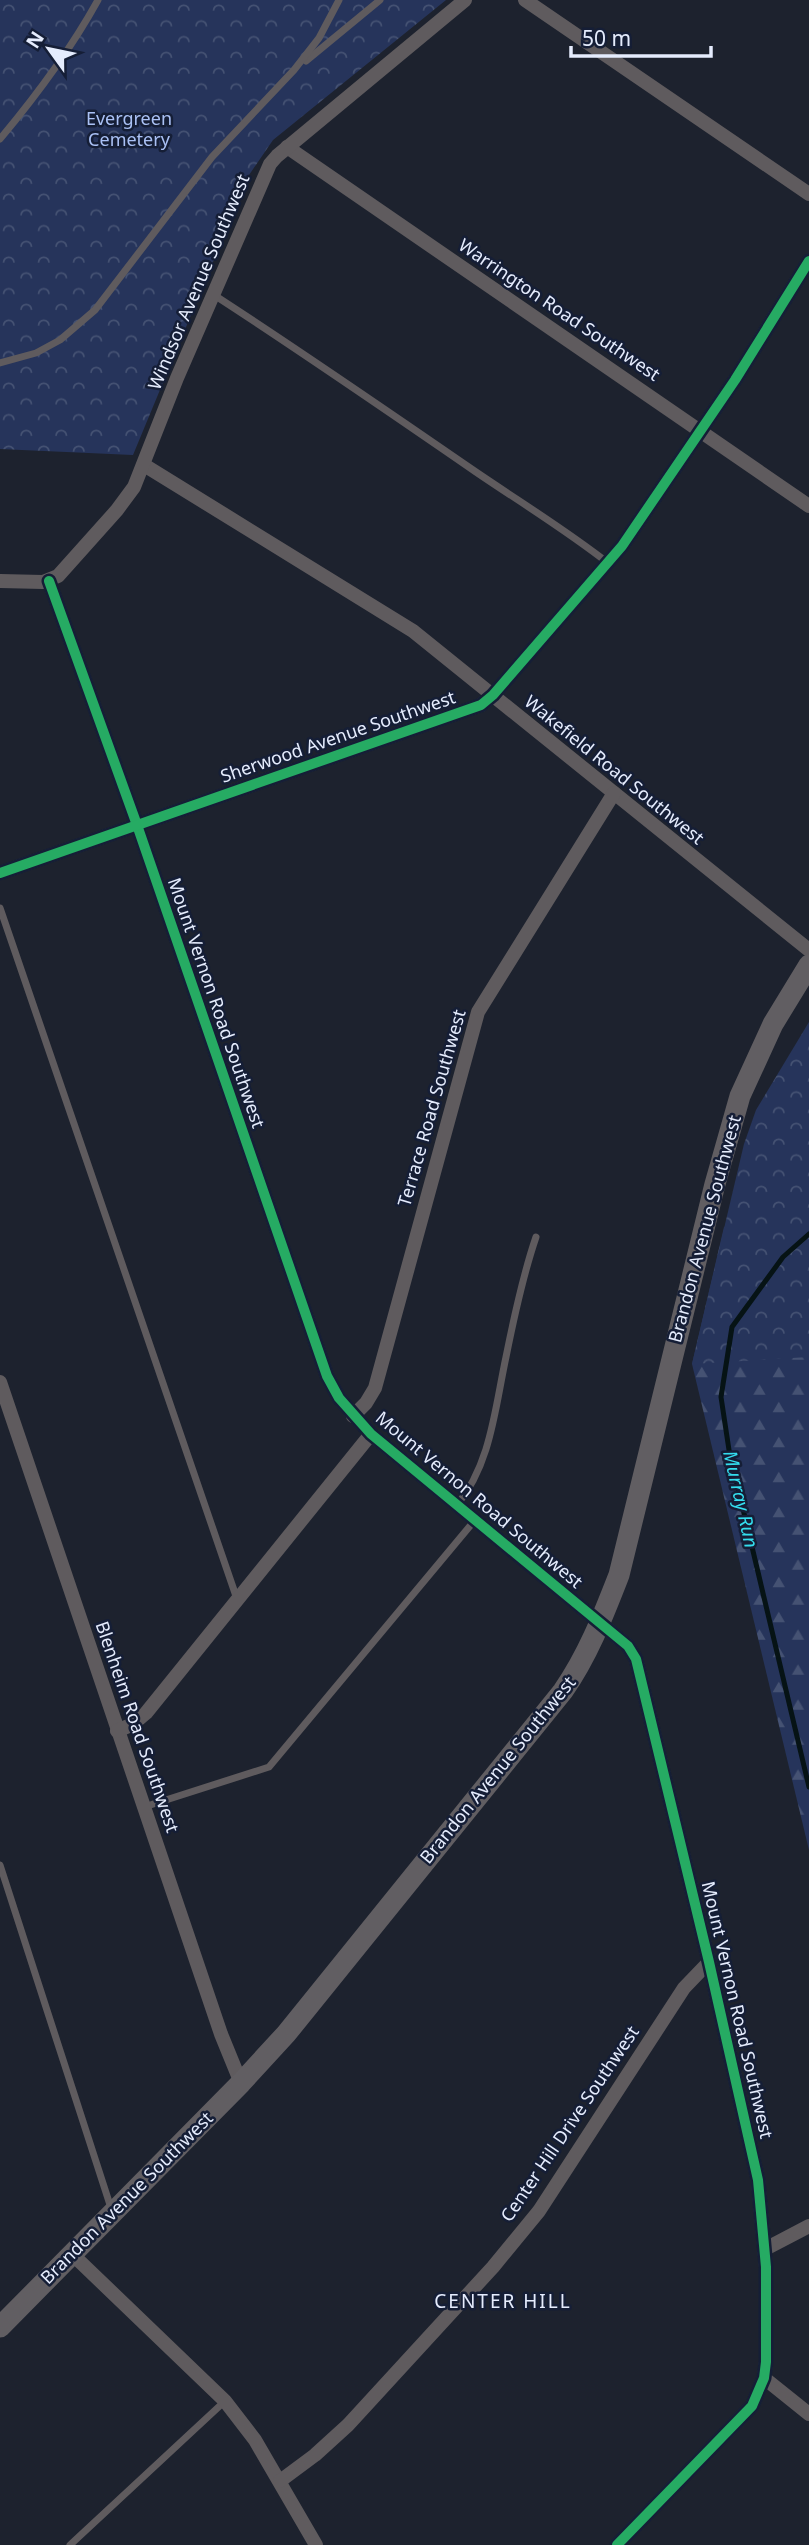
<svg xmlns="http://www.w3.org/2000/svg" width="809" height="2545" font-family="'Noto Sans',sans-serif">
  <defs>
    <pattern id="forest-firs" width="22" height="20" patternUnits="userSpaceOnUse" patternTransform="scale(1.75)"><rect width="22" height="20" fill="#26345b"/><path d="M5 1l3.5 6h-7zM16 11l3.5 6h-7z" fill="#455273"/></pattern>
    <pattern id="park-crowns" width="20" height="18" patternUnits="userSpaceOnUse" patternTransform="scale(1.75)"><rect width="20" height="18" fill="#26345b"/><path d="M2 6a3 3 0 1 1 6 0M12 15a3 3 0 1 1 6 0" fill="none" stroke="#455273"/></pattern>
  </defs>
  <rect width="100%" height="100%" fill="#1d222e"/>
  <polygon fill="url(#forest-firs)" points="809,1192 809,1850 692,1364 724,1227"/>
  <g fill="url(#park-crowns)">
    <polygon points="0,0 446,0 273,140 249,175 133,455 0,449"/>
    <polygon points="809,1022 809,1357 692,1364 744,1144 756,1110"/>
  </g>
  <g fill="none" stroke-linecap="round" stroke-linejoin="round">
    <polyline stroke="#061315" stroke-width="5" points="809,1234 783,1257 732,1327 721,1397 729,1450 809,1787"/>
    <g stroke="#5f5b5e" stroke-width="7">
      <polyline points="306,61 380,0"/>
      <path d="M0,139C36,96 71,49 98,0"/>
      <path d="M214,295C302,352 389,412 476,472C520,502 566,530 608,563"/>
      <polyline points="0,363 36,353 60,340 95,310 212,157 294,70 319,38 339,0"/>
      <polyline points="0,908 237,1599"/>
      <path d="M457,1505C491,1464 495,1408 506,1357C514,1317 523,1275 536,1237"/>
      <polyline points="144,1807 269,1767 475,1520"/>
      <polyline points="0,1865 111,2208"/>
      <polyline points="70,2545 225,2401"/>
    </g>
    <g stroke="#5f5b5e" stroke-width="14">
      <polyline points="525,0 809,194"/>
      <polyline points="287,147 809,506"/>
      <polyline points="144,465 413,631 809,950"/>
      <polyline points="0,581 43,582 58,576 117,510 134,487 177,378 270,164 277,156 465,0"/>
      <polyline points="49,581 137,825 327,1376 339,1398 371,1434 628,1646 636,1659 709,1962 758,2180 766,2267 766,2362 764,2378 752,2406 617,2545"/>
      <polyline points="0,873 481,705 493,695 622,546 735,380 809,261"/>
      <polyline points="0,1382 221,2034 241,2083"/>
      <polyline points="353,1416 366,1403 375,1388 478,1012 614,793"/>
      <polyline points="117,1731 133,1724 146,1713 371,1434"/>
      <polyline points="765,2249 809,2226"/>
      <polyline points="72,2254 225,2401 255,2440 316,2545"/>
      <polyline points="764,2378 809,2414"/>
      <polyline points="280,2481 315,2455 348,2425 493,2267 539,2211 684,1988 709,1962"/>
    </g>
    <path stroke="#615e62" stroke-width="21" d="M0,2327L241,2083L286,2034L563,1691C588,1655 603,1616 619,1575L715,1184L740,1096L773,1024L809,965"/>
    <defs>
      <g id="cycleway">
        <polyline points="49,581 137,825 327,1376 339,1398 371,1434 628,1646 636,1659 709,1962 758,2180 766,2267 766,2362 764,2378 752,2406 617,2545"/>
        <polyline points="0,873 481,705 493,695 622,546 735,380 809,261"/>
      </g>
    </defs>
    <use href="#cycleway" stroke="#151e36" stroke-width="15"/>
    <use href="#cycleway" stroke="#26ab63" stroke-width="10"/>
  </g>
  <g text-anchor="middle" stroke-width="5" stroke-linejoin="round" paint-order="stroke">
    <g font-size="18" fill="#aac1f5" stroke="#151e36">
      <text x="129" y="125">Evergreen<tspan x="129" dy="21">Cemetery</tspan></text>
    </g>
    <g font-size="18" fill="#e5ecfd" stroke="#151e36">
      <text transform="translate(199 282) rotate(-67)" y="6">Windsor Avenue Southwest</text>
      <text transform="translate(559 310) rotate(34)" y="6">Warrington Road Southwest</text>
      <text transform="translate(338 737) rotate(-19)" y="6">Sherwood Avenue Southwest</text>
      <text transform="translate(614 770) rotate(39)" y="6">Wakefield Road Southwest</text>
      <text transform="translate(216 1003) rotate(71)" y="6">Mount Vernon Road Southwest</text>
      <text transform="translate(432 1108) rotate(-74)" y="6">Terrace Road Southwest</text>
      <text transform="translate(705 1229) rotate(-75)" y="6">Brandon Avenue Southwest</text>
      <text transform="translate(479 1500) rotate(40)" y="6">Mount Vernon Road Southwest</text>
      <text transform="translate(137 1727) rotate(71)" y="6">Blenheim Road Southwest</text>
      <text transform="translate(498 1770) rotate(-51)" y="6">Brandon Avenue Southwest</text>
      <text transform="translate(737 2010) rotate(77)" y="6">Mount Vernon Road Southwest</text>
      <text transform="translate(570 2124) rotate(-56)" y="6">Center Hill Drive Southwest</text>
      <text transform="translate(127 2198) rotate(-45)" y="6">Brandon Avenue Southwest</text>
    </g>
    <g font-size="19" font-style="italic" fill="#34ddee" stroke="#151e36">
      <text transform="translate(741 1499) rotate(77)" y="7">Murray Run</text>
    </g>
    <g font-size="19" letter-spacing="2" fill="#e5ecfd" stroke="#151e36">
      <text x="503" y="2308">CENTER HILL</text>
    </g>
  </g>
  <g transform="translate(49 49) rotate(303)" stroke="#151e36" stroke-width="5" paint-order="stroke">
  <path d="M0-5L12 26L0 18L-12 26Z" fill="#e5ecfd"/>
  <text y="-10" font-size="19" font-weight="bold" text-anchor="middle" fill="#e5ecfd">N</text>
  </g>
  <path d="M571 46v10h140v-10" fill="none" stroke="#e5ecfd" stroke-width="3.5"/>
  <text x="582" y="46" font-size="21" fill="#e5ecfd" stroke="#151e36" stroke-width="5" paint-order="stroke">50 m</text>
</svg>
